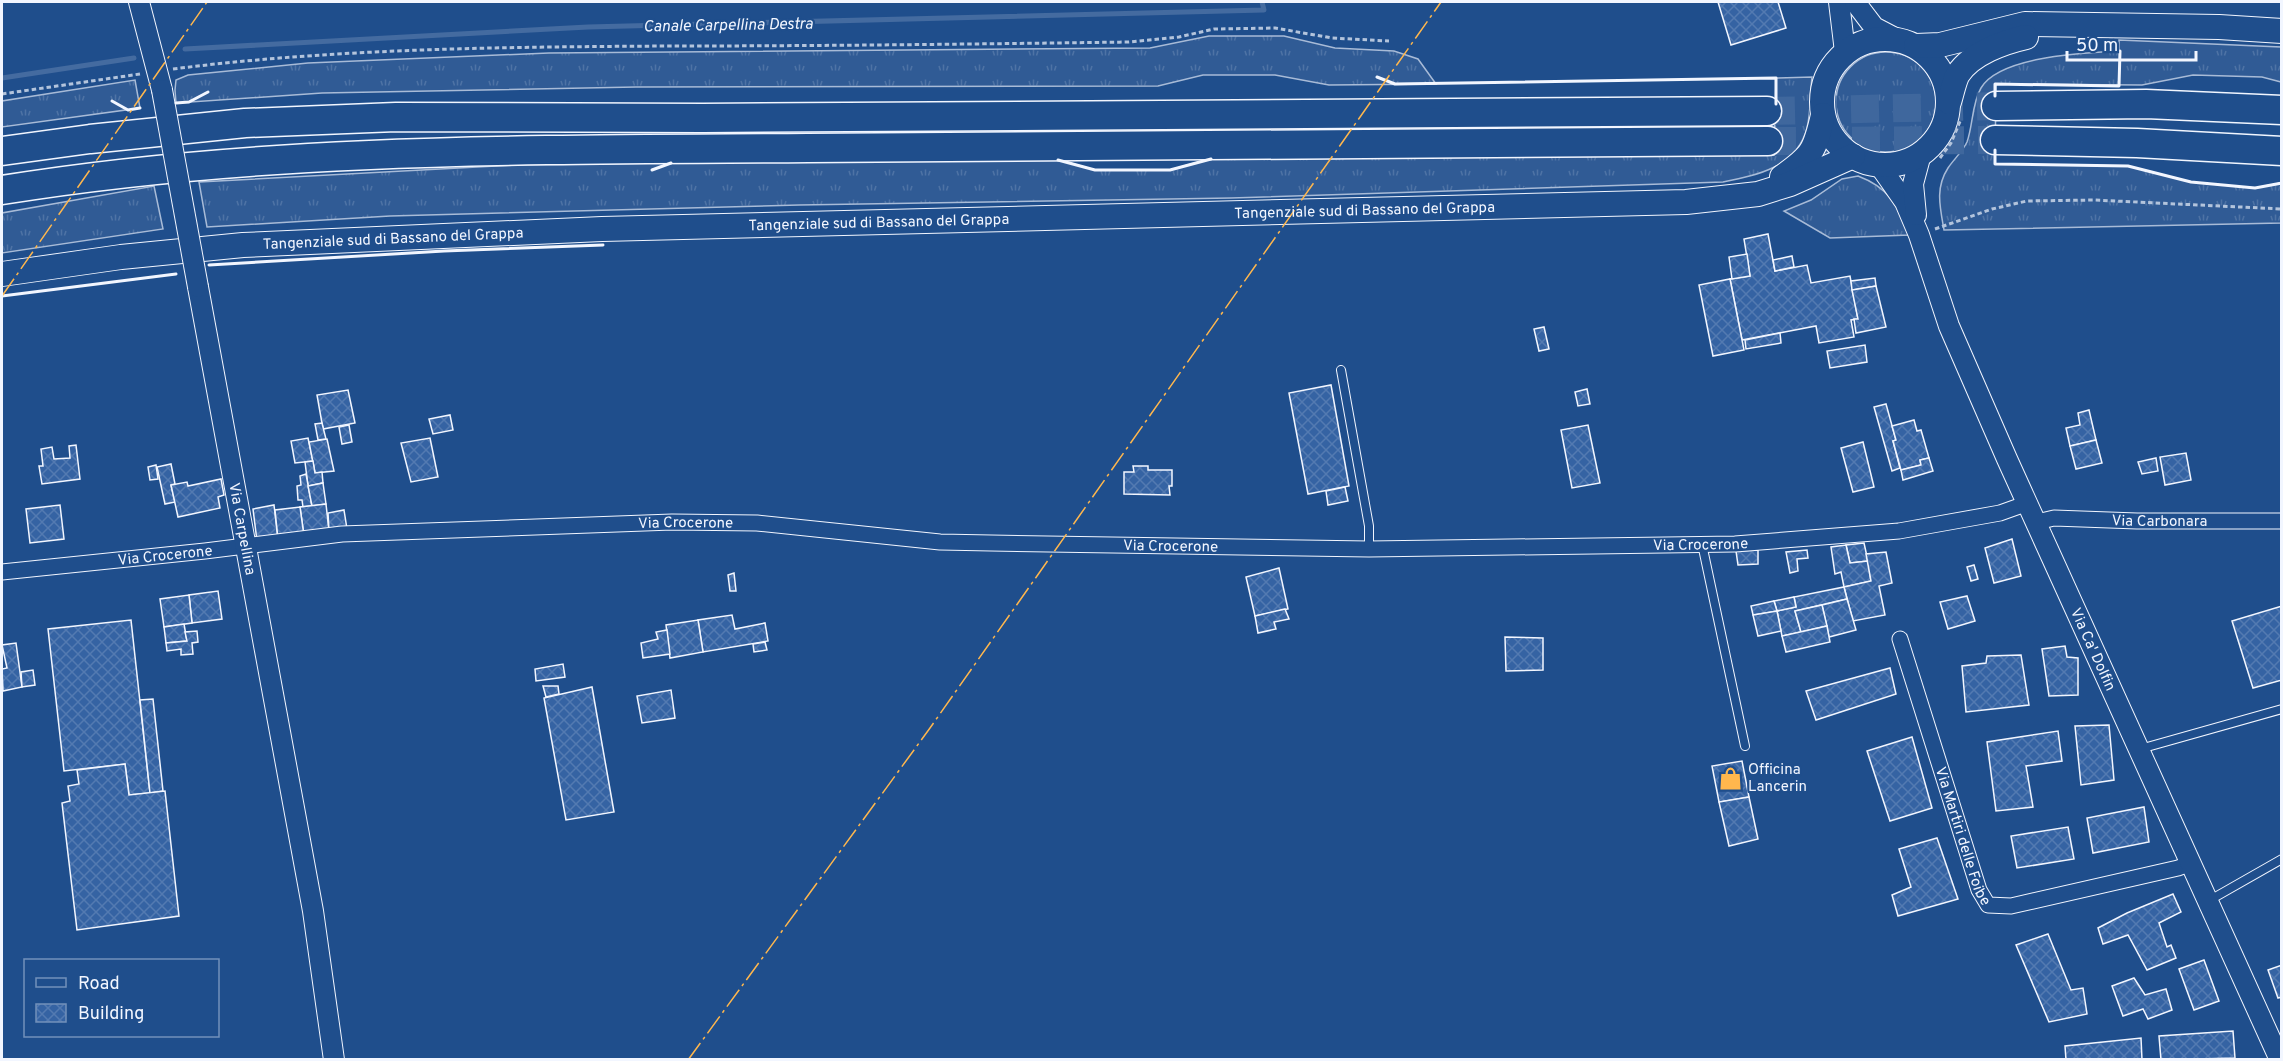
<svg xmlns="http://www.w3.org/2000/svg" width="2283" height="1061" font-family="Overpass,sans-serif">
  <defs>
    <pattern id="grass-tufts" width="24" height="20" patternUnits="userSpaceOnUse" patternTransform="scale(1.5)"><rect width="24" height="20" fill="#305b95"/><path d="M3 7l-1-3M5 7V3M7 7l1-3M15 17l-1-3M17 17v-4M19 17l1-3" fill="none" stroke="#4e73a5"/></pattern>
    <pattern id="building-cross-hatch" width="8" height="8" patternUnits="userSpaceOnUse" patternTransform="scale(1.5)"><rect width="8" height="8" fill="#3563a3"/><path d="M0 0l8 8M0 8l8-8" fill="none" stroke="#537ab1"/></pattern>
  </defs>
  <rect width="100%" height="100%" fill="#1f4e8c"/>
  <g fill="url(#grass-tufts)" stroke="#a8bbd7" stroke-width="1.5">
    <polygon points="1209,36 1284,36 1335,48 1394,51 1418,59 1436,84 1329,85 1275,75 1203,75 1158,86 636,87 322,93 176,103 175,90 176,80 188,75 308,63 549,53 1150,48"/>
    <path d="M2119,40L2281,47V82L2262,77L2193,75L2142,85L1996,84L1995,164L2128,166L2191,182L2255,188L2281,183V223L1944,230C1940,207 1935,188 1948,168C1954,159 1963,151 1967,142C1973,125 1972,103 1981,88C2000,56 2085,53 2119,51Z"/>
    <circle cx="1886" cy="102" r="50"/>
    <path d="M1812,77C1810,93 1811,112 1807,128C1797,167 1758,175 1723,182L1231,198L799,205L390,216L207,227L199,182L515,165L1053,158L1095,170H1170L1216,157L1774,155L1776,78Z"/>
    <polygon points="135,80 140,108 2,127 2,101"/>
    <path d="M1858,176C1890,188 1897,205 1909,235L1830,238L1784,211L1811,200L1842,179Z"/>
    <polygon points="154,186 163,229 2,253 2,213"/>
  </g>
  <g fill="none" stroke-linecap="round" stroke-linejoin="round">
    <g stroke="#446ba0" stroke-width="5">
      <polyline points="185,49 588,27 1264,10 1262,2"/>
      <polyline points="2,78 134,58"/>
    </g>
  </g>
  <g fill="url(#building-cross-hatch)" stroke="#f2f6ff" stroke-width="1.5">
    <polygon points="1718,2 1778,2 1786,28 1731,45"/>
    <polygon points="1768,234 1775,271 1807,265 1811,283 1850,276 1858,319 1851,320 1854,337 1819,343 1816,326 1742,340 1730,279 1750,276 1744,239"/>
    <polygon points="1747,254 1750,276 1732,279 1729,257"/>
    <polygon points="1792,256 1794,267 1775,271 1773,260"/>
    <polygon points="1875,278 1876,286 1852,290 1851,281"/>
    <polygon points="1730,279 1744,350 1713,356 1699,285"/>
    <polygon points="1876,286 1886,327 1856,333 1854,319 1858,319 1852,290"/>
    <polygon points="1544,327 1549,349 1539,351 1534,329"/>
    <polygon points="1780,333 1781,343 1746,349 1745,340"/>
    <polygon points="1865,345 1867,362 1830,368 1827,351"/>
    <polygon points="1331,385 1349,486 1308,494 1289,393"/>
    <polygon points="1587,389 1590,404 1578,406 1575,392"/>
    <polygon points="348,390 355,423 323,429 317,395"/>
    <polygon points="1886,404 1896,440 1893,441 1900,468 1892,471 1874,407"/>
    <polygon points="2089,410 2096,440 2070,446 2066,428 2080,425 2078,413"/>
    <polygon points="450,415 453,430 433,434 429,419"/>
    <polygon points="1914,420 1917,431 1921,430 1929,458 1920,460 1921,465 1901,470 1893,441 1896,440 1892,426"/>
    <polygon points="322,423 326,439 318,440 315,424"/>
    <polygon points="349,425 352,442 342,444 339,427"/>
    <polygon points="1588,425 1600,483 1572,488 1561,430"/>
    <polygon points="308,438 313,461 295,463 291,441"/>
    <polygon points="430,438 438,477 411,482 401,443"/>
    <polygon points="327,439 334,471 315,473 309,442"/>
    <polygon points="2096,440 2102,463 2076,469 2070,446"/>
    <polygon points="1863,442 1874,487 1853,492 1841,448"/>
    <polygon points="76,445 80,479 42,484 39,466 43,466 41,449 52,447 54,459 70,458 69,446"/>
    <polygon points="2186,453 2191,480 2165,485 2160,457"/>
    <polygon points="1929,458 1933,471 1903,480 1901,470 1921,465 1920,460"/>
    <polygon points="2156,458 2158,471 2142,474 2138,462"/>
    <polygon points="313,461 315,473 322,472 323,483 308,486 305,462"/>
    <polygon points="171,464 175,484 171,485 175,502 165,504 157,467"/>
    <polygon points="156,465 158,479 150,480 148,467"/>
    <polygon points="1133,466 1148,466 1148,470 1172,470 1172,486 1169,486 1170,495 1124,494 1124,472 1134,472"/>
    <polygon points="306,474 312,506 303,507 302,500 298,500 297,486 301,485 300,476"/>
    <polygon points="221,479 224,495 218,497 220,508 178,517 171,485 187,482 188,486"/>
    <polygon points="323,483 326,504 312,506 308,486"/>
    <polygon points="1345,487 1348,501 1328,505 1326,491"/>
    <polygon points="326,504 329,531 304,536 300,507"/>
    <polygon points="60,505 64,539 30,543 26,509"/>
    <polygon points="274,505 278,539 257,541 253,509"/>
    <polygon points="300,507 304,536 278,539 275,510"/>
    <polygon points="344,510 347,529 329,531 328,513"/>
    <polygon points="2012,539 2021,576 1994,583 1985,548"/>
    <polygon points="1864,543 1868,561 1850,563 1846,545"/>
    <polygon points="1846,545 1850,563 1868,561 1871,581 1844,587 1841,572 1835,574 1831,547"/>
    <polygon points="1758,550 1758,564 1738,565 1736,551"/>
    <polygon points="1807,550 1808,558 1797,559 1798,571 1790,573 1786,552"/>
    <polygon points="1886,552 1892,583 1879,586 1885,615 1853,621 1844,587 1871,581 1866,554"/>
    <polygon points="1974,565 1978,579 1971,581 1967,567"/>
    <polygon points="1279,568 1288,609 1255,616 1246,577"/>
    <polygon points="734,573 736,591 730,591 728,575"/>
    <polygon points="1844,587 1847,599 1795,611 1801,632 1782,636 1777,611 1796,607 1794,597"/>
    <polygon points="218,591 222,619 192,623 189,595"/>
    <polygon points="189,595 192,623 164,627 160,599"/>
    <polygon points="1967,596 1975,621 1948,629 1940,602"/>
    <polygon points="1794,597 1796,607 1777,611 1774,601"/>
    <polygon points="1847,599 1856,630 1829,637 1822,605"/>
    <polygon points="1774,601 1777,611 1753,615 1751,606"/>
    <polygon points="1822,605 1827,626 1801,632 1795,611"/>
    <polygon points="2282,606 2282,680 2253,688 2232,621"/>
    <polygon points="1285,609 1289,619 1274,622 1276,629 1258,633 1255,616"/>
    <polygon points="1777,611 1781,631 1758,636 1753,615"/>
    <polygon points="732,615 735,629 765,623 768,641 703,652 698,620"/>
    <polygon points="131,620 150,793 129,795 125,764 64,771 48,629"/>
    <polygon points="698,620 703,652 670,658 666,625"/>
    <polygon points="184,624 187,641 166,643 164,627"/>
    <polygon points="1827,626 1830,642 1786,652 1782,636"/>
    <polygon points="667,630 670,654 643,658 641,643 658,639 656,632"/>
    <polygon points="197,631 198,642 192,643 193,654 181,655 181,649 167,651 166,643 187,641 185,632"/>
    <polygon points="1505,637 1543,638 1543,670 1506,671"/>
    <polygon points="765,642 767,650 754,652 753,644"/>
    <polygon points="16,643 22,687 3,691 2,669 7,668 2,645"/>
    <polygon points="2065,646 2067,657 2078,658 2078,695 2049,696 2042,649"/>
    <polygon points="2021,655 2029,705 1966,712 1962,666 1986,663 1987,656"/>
    <polygon points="563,664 565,677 536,681 535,669"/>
    <polygon points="1890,668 1896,694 1816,720 1806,691"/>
    <polygon points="33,670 35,685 22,687 21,672"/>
    <polygon points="543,686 558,686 559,694 546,697"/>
    <polygon points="592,687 614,812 566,820 544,698"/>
    <polygon points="671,690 675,718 642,723 637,696"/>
    <polygon points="153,699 163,791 150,793 140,700"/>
    <polygon points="2109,725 2114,780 2081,785 2075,726"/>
    <polygon points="2058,731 2062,761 2026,766 2033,807 1996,811 1987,742"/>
    <polygon points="1912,737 1932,808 1890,821 1867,751"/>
    <polygon points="1742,761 1749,797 1719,802 1712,766"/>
    <polygon points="125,764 129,795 165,791 179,916 77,930 62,803 70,801 68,786 79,784 77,770"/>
    <polygon points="1749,797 1758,839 1729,846 1719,802"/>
    <polygon points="2144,807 2149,842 2093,853 2087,818"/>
    <polygon points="2068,827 2074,859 2017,868 2011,836"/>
    <polygon points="1937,838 1958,899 1898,916 1892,895 1911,887 1899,849"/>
    <polygon points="2173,894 2181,912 2159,923 2167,947 2171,945 2176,958 2147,970 2128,935 2103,944 2098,928 2127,913"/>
    <polygon points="2048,934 2071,990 2083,988 2087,1014 2049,1022 2016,945"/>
    <polygon points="2204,960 2219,1001 2194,1010 2179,969"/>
    <polygon points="2282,965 2282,997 2278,998 2268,970"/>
    <polygon points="2134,978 2145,995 2166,989 2172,1010 2148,1019 2143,1009 2123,1016 2112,986"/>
    <polygon points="2233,1031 2235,1058 2161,1060 2159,1036"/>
    <polygon points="2141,1038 2142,1060 2066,1060 2065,1046"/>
  </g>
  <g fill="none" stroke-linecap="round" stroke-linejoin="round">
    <g stroke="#3f679d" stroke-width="28" stroke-dasharray="28 14" stroke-linecap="butt">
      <polyline points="1767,111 1996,106"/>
      <polyline points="1768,141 1995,140"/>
    </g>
    <defs>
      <g id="service">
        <polyline points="1341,370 1369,526 1369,549"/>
        <polyline points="1702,544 1745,746"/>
        <polyline points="2140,749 2282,709"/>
        <polyline points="2210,900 2282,859"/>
      </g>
      <g id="minor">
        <path id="s1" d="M2037,522L2054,518L2137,521H2282"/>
        <path id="s2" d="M2,572L205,551L342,534L672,522L757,523L940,542L991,543L1369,549L1735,544L1899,531L2000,513L2028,503"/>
        <path id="s3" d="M1900,639L1979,890L1988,905L2011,906L2178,868L2189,864"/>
      </g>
      <g id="tertiary">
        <polyline points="139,2 162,90"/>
        <polyline points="1839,2 1845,52"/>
        <polyline points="1855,2 1874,27 1897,39"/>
        <path id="s4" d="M1879,165L1905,202L1919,235L1949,326L2007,459L2280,1060"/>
        <polyline points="1916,215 1913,184 1921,154"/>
        <path id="s5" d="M198,287L313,911L334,1060"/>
      </g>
      <g id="primary">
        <circle cx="1885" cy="102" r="63"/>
        <polyline points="1916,46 1940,45 2025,24 2219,27 2282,31"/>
        <path d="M1949,102C1952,93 1954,81 1958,74C1972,53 2004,42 2026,37"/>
        <path d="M1782,177C1812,156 1815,151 1823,115"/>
        <path id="s6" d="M2,274L121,257L243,245L602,229L1686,202L1758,194L1790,184L1853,156"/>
      </g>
      <g id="motorway">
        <polyline points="1996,106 2146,104 2282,110"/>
        <polyline points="1995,140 2137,143 2282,151"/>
        <polyline points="2,151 90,139 245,123 396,117 703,118 1767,111"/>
        <path d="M2,190C268,147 539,150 808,148C1128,146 1448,144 1768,141"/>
      </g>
    </defs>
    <use href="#service" stroke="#f2f6ff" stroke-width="10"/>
    <use href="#minor" stroke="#f2f6ff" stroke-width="17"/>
    <use href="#tertiary" stroke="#f2f6ff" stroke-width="22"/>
    <use href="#primary" stroke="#f2f6ff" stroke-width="26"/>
    <use href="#motorway" stroke="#f2f6ff" stroke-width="31"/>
    <g stroke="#b3c4dc" stroke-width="3" stroke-dasharray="4.5 3" stroke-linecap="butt">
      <path d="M173,69C338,48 506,47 672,46C824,46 977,44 1129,42L1179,37L1214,29L1275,28L1332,38L1389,41"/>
      <polyline points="2,94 140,74"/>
      <polyline points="1940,158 1951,143 1961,119"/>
      <polyline points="1935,229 1992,209 2027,201 2094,200 2282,209"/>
    </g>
    <use href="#service" stroke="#1f4e8c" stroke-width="8"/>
    <use href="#minor" stroke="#1f4e8c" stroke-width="15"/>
    <use href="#tertiary" stroke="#1f4e8c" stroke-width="20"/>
    <use href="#primary" stroke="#1f4e8c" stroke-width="24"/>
    <use href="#motorway" stroke="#1f4e8c" stroke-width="28"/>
    <defs>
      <polyline id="tertiary-bridge" points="162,90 198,287"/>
    </defs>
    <use href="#tertiary-bridge" stroke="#f2f6ff" stroke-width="22" stroke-linecap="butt"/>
    <use href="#tertiary-bridge" stroke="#1f4e8c" stroke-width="20"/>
    <g stroke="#f2f6ff" stroke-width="3">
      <polyline points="1377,77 1395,84 1776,78 1776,104"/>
      <polyline points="1995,96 1995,84 2119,86 2120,51"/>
      <polyline points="112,101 128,110 140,108"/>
      <polyline points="176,103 189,102 208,92"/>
      <polyline points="1995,150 1995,164 2128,166 2191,182 2255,188 2282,183"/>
      <polyline points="1058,160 1095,170 1170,170 1211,159"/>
      <polyline points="652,170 671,163"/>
      <polyline points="209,265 444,251 603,245"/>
      <polyline points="2,296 176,274"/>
    </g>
    <g stroke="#ffb74d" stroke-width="1.5" stroke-dasharray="21 4.5 3 4.5" stroke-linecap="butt">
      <polyline points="2,296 207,2"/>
      <polyline points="688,1060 930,728 1441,2"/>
    </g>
  </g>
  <defs>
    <symbol id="shop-bare" viewBox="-9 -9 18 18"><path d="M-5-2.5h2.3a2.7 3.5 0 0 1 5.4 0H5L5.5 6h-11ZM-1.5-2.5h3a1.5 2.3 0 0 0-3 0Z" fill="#ffb74d" stroke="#1f4e8c" stroke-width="2.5" paint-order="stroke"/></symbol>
  </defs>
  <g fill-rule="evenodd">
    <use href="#shop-bare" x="1714" y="762" width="33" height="33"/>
  </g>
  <g text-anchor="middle" stroke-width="4.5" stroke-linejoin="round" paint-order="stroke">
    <g font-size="15" fill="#f2f6ff" stroke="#1f4e8c">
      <text dy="5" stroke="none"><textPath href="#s6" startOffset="1365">Tangenziale sud di Bassano del Grappa</textPath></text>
      <text dy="5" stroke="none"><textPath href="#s6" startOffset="879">Tangenziale sud di Bassano del Grappa</textPath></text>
      <text dy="5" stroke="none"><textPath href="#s6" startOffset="393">Tangenziale sud di Bassano del Grappa</textPath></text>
      <text dy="5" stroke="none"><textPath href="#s1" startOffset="123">Via Carbonara</textPath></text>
      <text dy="5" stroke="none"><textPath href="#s2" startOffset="686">Via Crocerone</textPath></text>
      <text dy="5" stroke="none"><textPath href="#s5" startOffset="246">Via Carpellina</textPath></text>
      <text dy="5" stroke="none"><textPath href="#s2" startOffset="1702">Via Crocerone</textPath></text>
      <text dy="5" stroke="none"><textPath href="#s2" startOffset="1172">Via Crocerone</textPath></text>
      <text dy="5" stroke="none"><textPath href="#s2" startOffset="164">Via Crocerone</textPath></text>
      <text dy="5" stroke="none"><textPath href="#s4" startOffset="531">Via Ca' Dolfin</textPath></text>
      <text dy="5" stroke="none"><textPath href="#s3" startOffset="207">Via Martiri delle Foibe</textPath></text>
    </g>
    <g font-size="15" fill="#f2f6ff" stroke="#1f4e8c" text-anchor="start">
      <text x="1748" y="774">Officina<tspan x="1748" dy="17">Lancerin</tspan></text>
    </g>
    <g font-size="16" font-style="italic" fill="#f2f6ff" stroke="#1f4e8c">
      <text transform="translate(728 24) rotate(-1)" y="6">Canale Carpellina Destra</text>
    </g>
  </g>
  <rect width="2283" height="1061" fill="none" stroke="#f2f6ff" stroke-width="6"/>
  <rect x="24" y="959" width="195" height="78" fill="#1f4e8c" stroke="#7391ba" stroke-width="1.5"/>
  <rect x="36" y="978" width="30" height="9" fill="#1f4e8c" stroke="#7391ba" stroke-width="1.5"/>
  <text x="78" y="989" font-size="18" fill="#f2f6ff">Road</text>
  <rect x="36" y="1004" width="30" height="18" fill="url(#building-cross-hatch)" stroke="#7391ba" stroke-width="1.5"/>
  <text x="78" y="1019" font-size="18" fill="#f2f6ff">Building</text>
  <path d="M2067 51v9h129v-9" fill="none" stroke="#f2f6ff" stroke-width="3"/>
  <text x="2076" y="51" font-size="18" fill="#f2f6ff" stroke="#1f4e8c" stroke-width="4.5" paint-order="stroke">50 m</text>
</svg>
